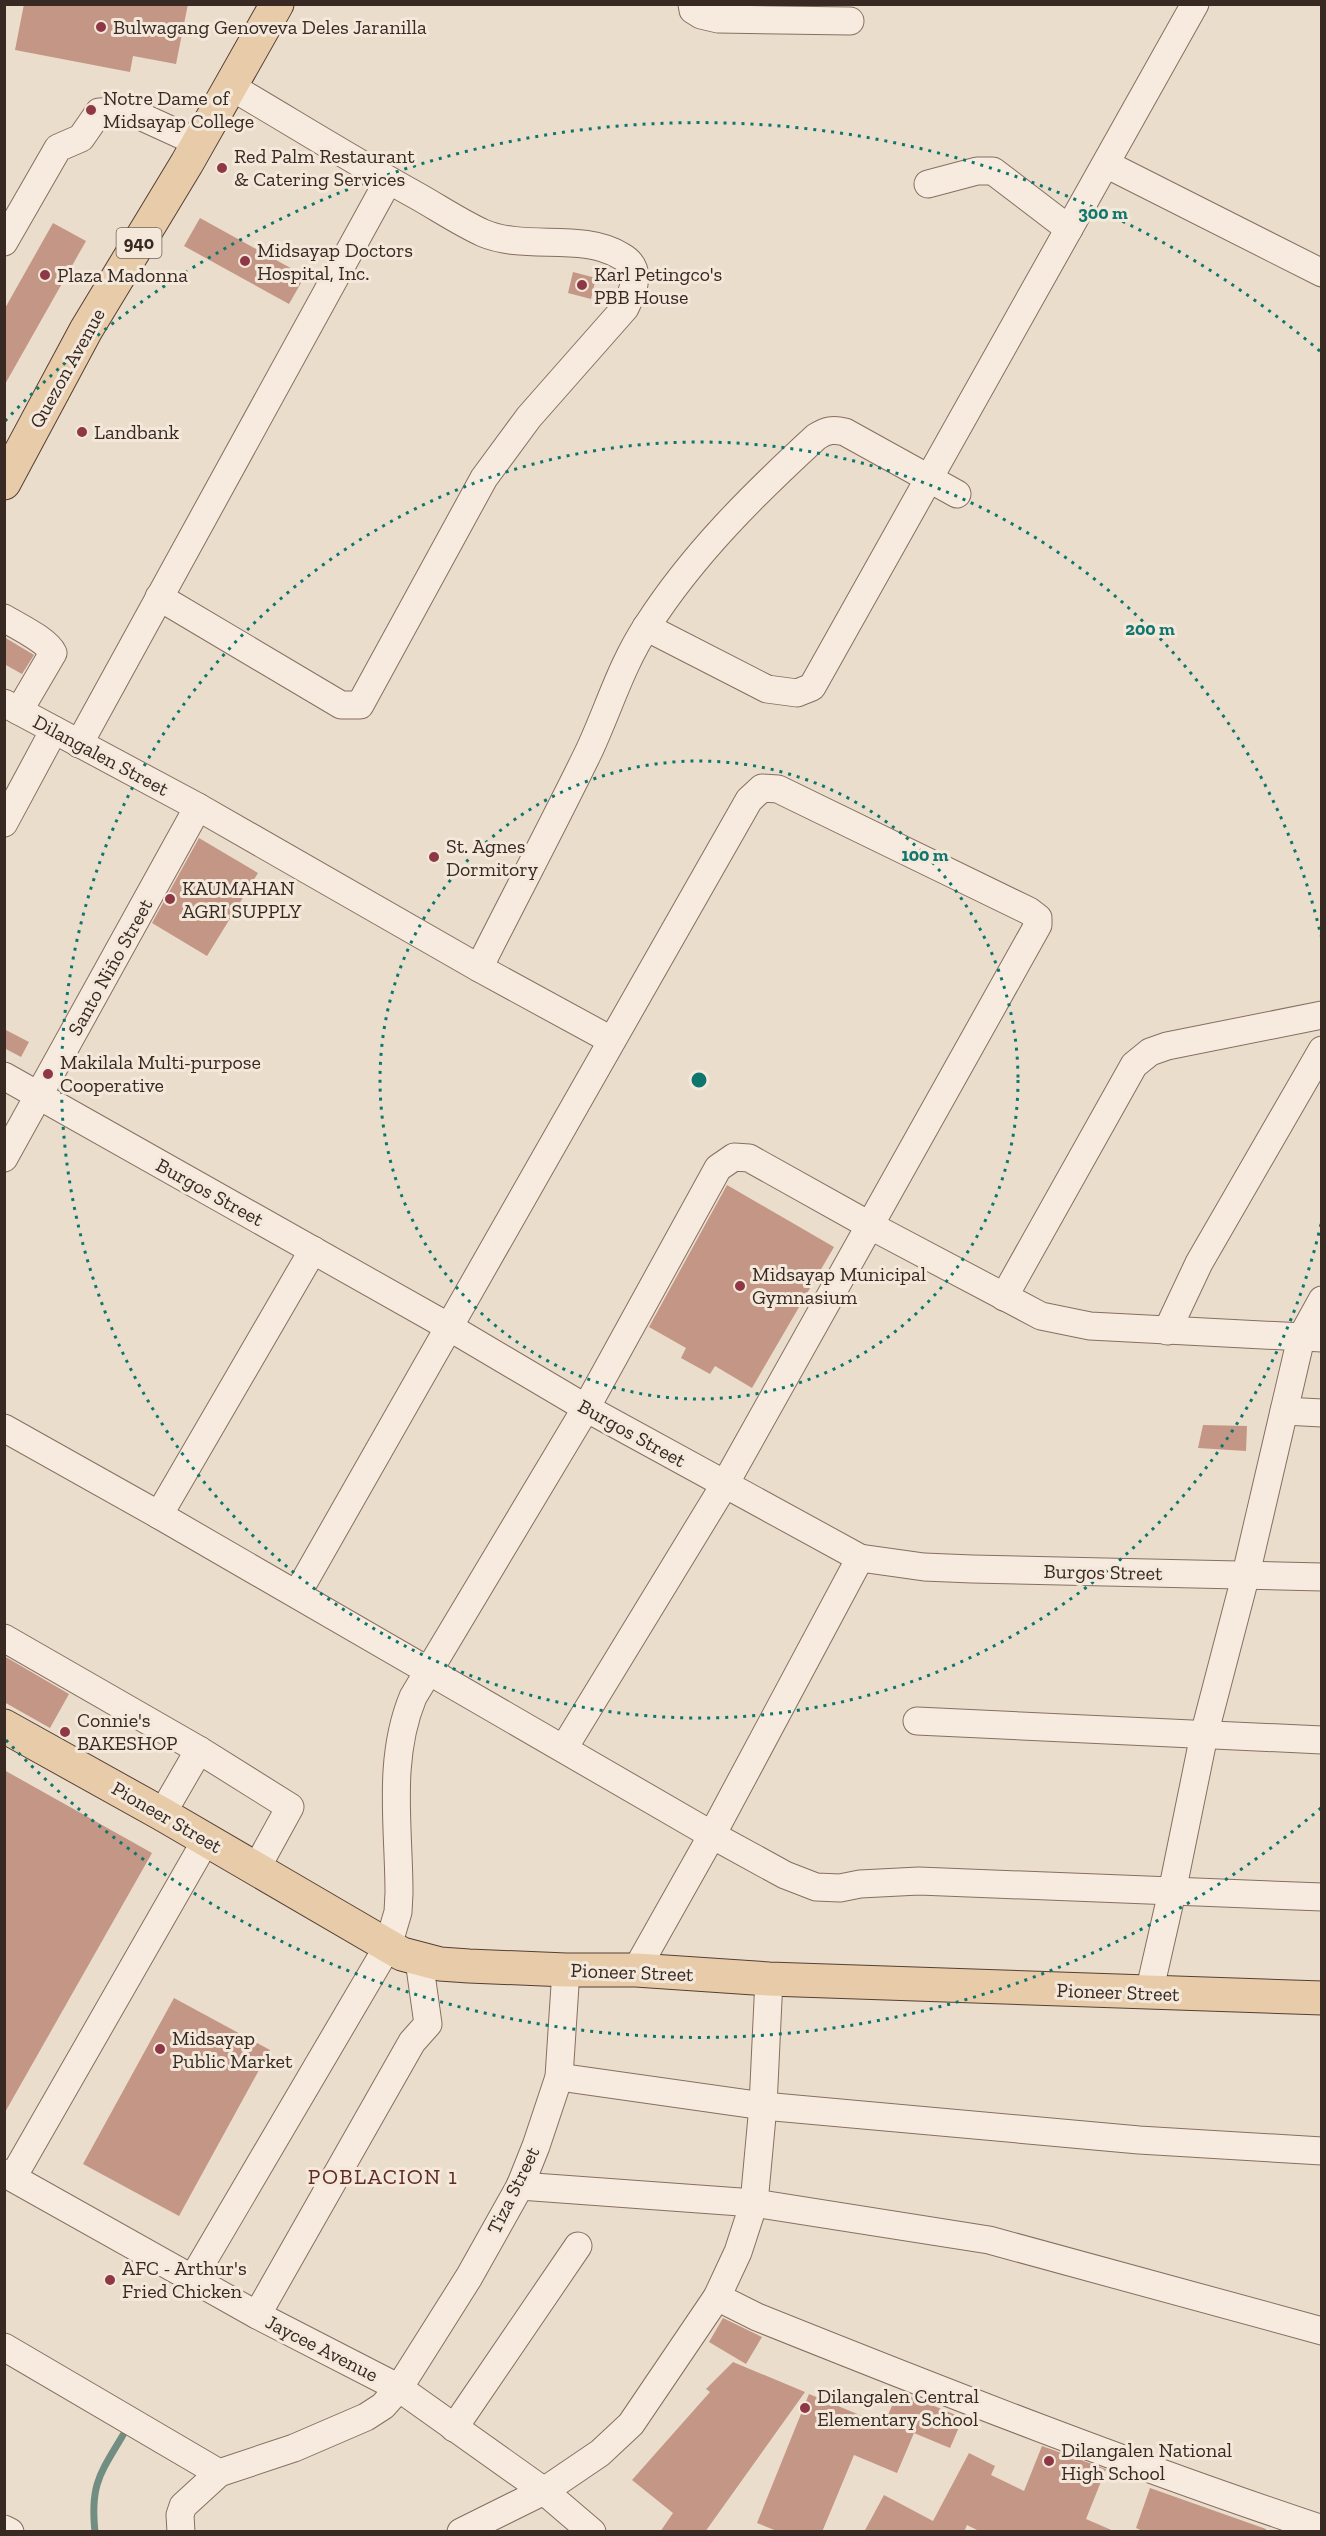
<svg xmlns="http://www.w3.org/2000/svg" width="1326" height="2536" font-family="'Zilla Slab',serif">
  <rect width="100%" height="100%" fill="#ebddcb"/>
  <g fill="none" stroke-linecap="round" stroke-linejoin="round">
    <path stroke="#728e83" stroke-width="7" d="M95,2532C90,2484 100,2474 123,2435"/>
  </g>
  <g fill="#c49686">
    <polygon points="24,4 188,4 176,64 133,56 130,72 15,50"/>
    <polygon points="200,218 305,276 289,304 184,246"/>
    <polygon points="53,223 86,241 4,386 4,310"/>
    <polygon points="573,272 596,278 591,299 568,293"/>
    <polygon points="4,637 34,655 22,674 4,664"/>
    <polygon points="199,838 258,873 207,956 152,923"/>
    <polygon points="4,1029 29,1042 21,1057 4,1048"/>
    <polygon points="727,1185 834,1247 752,1388 715,1366 710,1374 681,1358 686,1348 649,1327"/>
    <polygon points="1203,1425 1247,1426 1246,1451 1198,1448"/>
    <polygon points="4,1656 69,1694 50,1728 4,1702"/>
    <polygon points="4,1770 152,1853 4,2114"/>
    <polygon points="174,1998 270,2050 179,2216 83,2164"/>
    <polygon points="723,2318 762,2337 746,2364 709,2342"/>
    <polygon points="733,2362 805,2392 705,2532 660,2532 673,2513 632,2480 710,2392 706,2389"/>
    <polygon points="898,2391 963,2418 950,2448 914,2433 897,2473 854,2455 822,2532 779,2532 757,2523 809,2394 884,2425"/>
    <polygon points="1042,2446 1106,2469 1086,2519 1116,2532 981,2532 967,2525 964,2532 864,2532 884,2495 933,2521 969,2453 995,2466 991,2475 1024,2491"/>
    <polygon points="1150,2488 1266,2529 1266,2532 1145,2532 1136,2528"/>
  </g>
  <g fill="none" stroke-linecap="round" stroke-linejoin="round">
    <defs>
      <g id="minor">
        <polyline points="692,4 693,10 701,15 718,19 850,21"/>
        <polyline points="1106,164 1322,273"/>
        <polyline points="928,184 977,171 993,171 1069,229"/>
        <polyline points="4,242 58,148 81,138 99,112 129,111 199,143"/>
        <path d="M159,597L341,705H360L484,478L529,417L625,308C634,290 643,268 621,256C582,232 525,251 483,233C461,223 440,209 419,197C355,162 293,123 230,86"/>
        <path d="M4,618C17,626 47,640 53,653L19,711"/>
        <polyline points="646,627 767,689 797,693 812,687 1195,4"/>
        <polyline points="4,703 198,807 479,968 611,1040"/>
        <polyline points="79,744 388,181"/>
        <polyline points="4,823 54,730"/>
        <path d="M479,968C515,896 553,825 588,753C608,711 621,665 647,626C693,554 754,494 816,437C827,430 833,429 845,432L957,494"/>
        <polyline points="4,1076 449,1327 586,1408 860,1558 924,1567 972,1569 1322,1577"/>
        <polyline points="4,1158 198,807"/>
        <polyline points="1004,1297 1134,1065 1150,1052 1167,1046 1322,1015"/>
        <polyline points="1167,1331 1199,1263 1322,1050"/>
        <polyline points="1284,1411 1322,1413"/>
        <polyline points="4,1428 159,1515 712,1835 785,1875 816,1887 840,1888 860,1884 919,1881 1322,1897"/>
        <polyline points="159,1515 313,1250"/>
        <polyline points="297,1594 749,800 762,788 778,789 1029,911 1038,918 1038,925 725,1484 564,1748"/>
        <polyline points="4,1638 199,1750 290,1807 256,1869"/>
        <polyline points="917,1721 1322,1740"/>
        <polyline points="162,1814 199,1750"/>
        <polyline points="636,1970 712,1835 860,1558"/>
        <polyline points="1149,1993 1172,1892 1204,1735 1246,1574 1301,1338 1322,1300"/>
        <polyline points="559,2077 763,2106 1139,2140 1322,2151"/>
        <polyline points="4,2173 257,2315 399,2388 544,2491 592,2532"/>
        <polyline points="13,2177 206,1840"/>
        <polyline points="520,2186 754,2203 989,2240 1322,2331"/>
        <path d="M193,2278L388,1946L398,1912L399,1893C399,1827 387,1760 413,1697L586,1408L718,1168L734,1157L749,1158L869,1225L1041,1316L1090,1326L1322,1338"/>
        <path d="M717,2297L757,2317C944,2392 1130,2465 1322,2529"/>
        <polyline points="257,2315 412,2042 428,2024 419,1960"/>
        <polyline points="4,2347 219,2473"/>
        <polyline points="454,2428 578,2246"/>
        <polyline points="4,2529 10,2532"/>
        <polyline points="181,2532 180,2515 183,2506 219,2473 294,2448 366,2417 383,2406 399,2388 469,2277 520,2186 536,2146 559,2077 566,1970"/>
        <polyline points="461,2532 544,2491 600,2453 631,2424 717,2297 738,2252 754,2203 763,2106 769,1979"/>
      </g>
      <g id="major">
        <polyline points="4,483 86,330 187,163 277,4"/>
        <polyline points="4,1726 162,1814 402,1954 440,1964 469,1966 566,1970 636,1970 769,1979 1322,1998"/>
      </g>
    </defs>
    <use href="#minor" stroke="#866f61" stroke-width="29"/>
    <use href="#major" stroke="#543f34" stroke-width="35"/>
    <use href="#minor" stroke="#f6ebde" stroke-width="27"/>
    <use href="#major" stroke="#e8cba9" stroke-width="33"/>
  </g>
  <g fill="none" stroke="#0f766e" stroke-width="3" stroke-dasharray="3 6">
    <circle cx="699" cy="1080" r="319"/>
    <path d="M1321 1224A638 638 0 1 1 1321 936"/>
    <path d="M1321 1808A957 957 0 0 1 5 1739M5 421A957 957 0 0 1 1321 352"/>
  </g>
  <g fill="#8e3845" stroke="#f3e8da" stroke-width="2">
    <circle cx="101" cy="27" r="6"/>
    <circle cx="91" cy="110" r="6"/>
    <circle cx="222" cy="168" r="6"/>
    <circle cx="245" cy="261" r="6"/>
    <circle cx="45" cy="275" r="6"/>
    <circle cx="582" cy="285" r="6"/>
    <circle cx="82" cy="432" r="6"/>
    <circle cx="434" cy="857" r="6"/>
    <circle cx="170" cy="899" r="6"/>
    <circle cx="48" cy="1074" r="6"/>
    <circle cx="740" cy="1286" r="6"/>
    <circle cx="65" cy="1732" r="6"/>
    <circle cx="160" cy="2049" r="6"/>
    <circle cx="110" cy="2280" r="6"/>
    <circle cx="805" cy="2408" r="6"/>
    <circle cx="1049" cy="2461" r="6"/>
  </g>
  <g text-anchor="middle" stroke-width="6" stroke-linejoin="round" paint-order="stroke">
    <rect fill="#f3e8da" stroke="#70635a" stroke-width="1.5" x="116.5" y="228" width="45" height="30" rx="4.5"/>
    <g font-size="18" font-weight="bold" fill="#382a23">
      <text x="139" y="249">940</text>
    </g>
    <g font-size="20" fill="#382a23" stroke="#f3e8da" text-anchor="start">
      <text x="113" y="34">Bulwagang Genoveva Deles Jaranilla</text>
      <text x="103" y="105">Notre Dame of<tspan x="103" dy="23">Midsayap College</tspan></text>
      <text x="234" y="163">Red Palm Restaurant<tspan x="234" dy="23">&amp; Catering Services</tspan></text>
      <text x="257" y="257">Midsayap Doctors<tspan x="257" dy="23">Hospital, Inc.</tspan></text>
      <text x="594" y="281">Karl Petingco's<tspan x="594" dy="23">PBB House</tspan></text>
      <text x="57" y="282">Plaza Madonna</text>
      <text x="94" y="439">Landbank</text>
      <text x="446" y="853">St. Agnes<tspan x="446" dy="23">Dormitory</tspan></text>
      <text x="182" y="895">KAUMAHAN<tspan x="182" dy="23">AGRI SUPPLY</tspan></text>
      <text x="60" y="1069">Makilala Multi-purpose<tspan x="60" dy="23">Cooperative</tspan></text>
      <text x="752" y="1281">Midsayap Municipal<tspan x="752" dy="23">Gymnasium</tspan></text>
      <text x="77" y="1727">Connie's<tspan x="77" dy="23">BAKESHOP</tspan></text>
      <text x="172" y="2045">Midsayap<tspan x="172" dy="23">Public Market</tspan></text>
      <text x="122" y="2275">AFC - Arthur's<tspan x="122" dy="23">Fried Chicken</tspan></text>
      <text x="817" y="2403">Dilangalen Central<tspan x="817" dy="23">Elementary School</tspan></text>
      <text x="1061" y="2457">Dilangalen National<tspan x="1061" dy="23">High School</tspan></text>
    </g>
    <g font-size="20" fill="#382a23" stroke="#f3e8da">
      <text transform="translate(67 368) rotate(-61)" y="7">Quezon Avenue</text>
      <text transform="translate(101 755) rotate(28)" y="7">Dilangalen Street</text>
      <text transform="translate(110 967) rotate(-61)" y="7">Santo Niño Street</text>
      <text transform="translate(210 1192) rotate(29)" y="7">Burgos Street</text>
      <text transform="translate(632 1433) rotate(29)" y="7">Burgos Street</text>
      <text transform="translate(1103 1572) rotate(1)" y="7">Burgos Street</text>
      <text transform="translate(167 1817) rotate(30)" y="7">Pioneer Street</text>
      <text transform="translate(632 1972) rotate(2)" y="7">Pioneer Street</text>
      <text transform="translate(1118 1992) rotate(2)" y="7">Pioneer Street</text>
      <text transform="translate(513 2190) rotate(-64)" y="7">Tiza Street</text>
      <text transform="translate(322 2348) rotate(27)" y="7">Jaycee Avenue</text>
    </g>
    <g font-size="22" letter-spacing="1.5" fill="#602a27" stroke="#f3e8da">
      <text x="383" y="2184">POBLACION 1</text>
    </g>
  </g>
  <circle cx="699" cy="1080" r="9" fill="#0f766e" stroke="#f3e8da" stroke-width="3"/>
  <g font-size="18" text-anchor="middle" font-weight="bold" fill="#0f766e" stroke="#f3e8da" stroke-width="6" stroke-linejoin="round" paint-order="stroke">
    <text x="1103" y="219">300 m</text>
    <text x="1150" y="635">200 m</text>
    <text x="925" y="861">100 m</text>
  </g>
  <rect width="1326" height="2536" fill="none" stroke="#382a23" stroke-width="12"/>
</svg>
